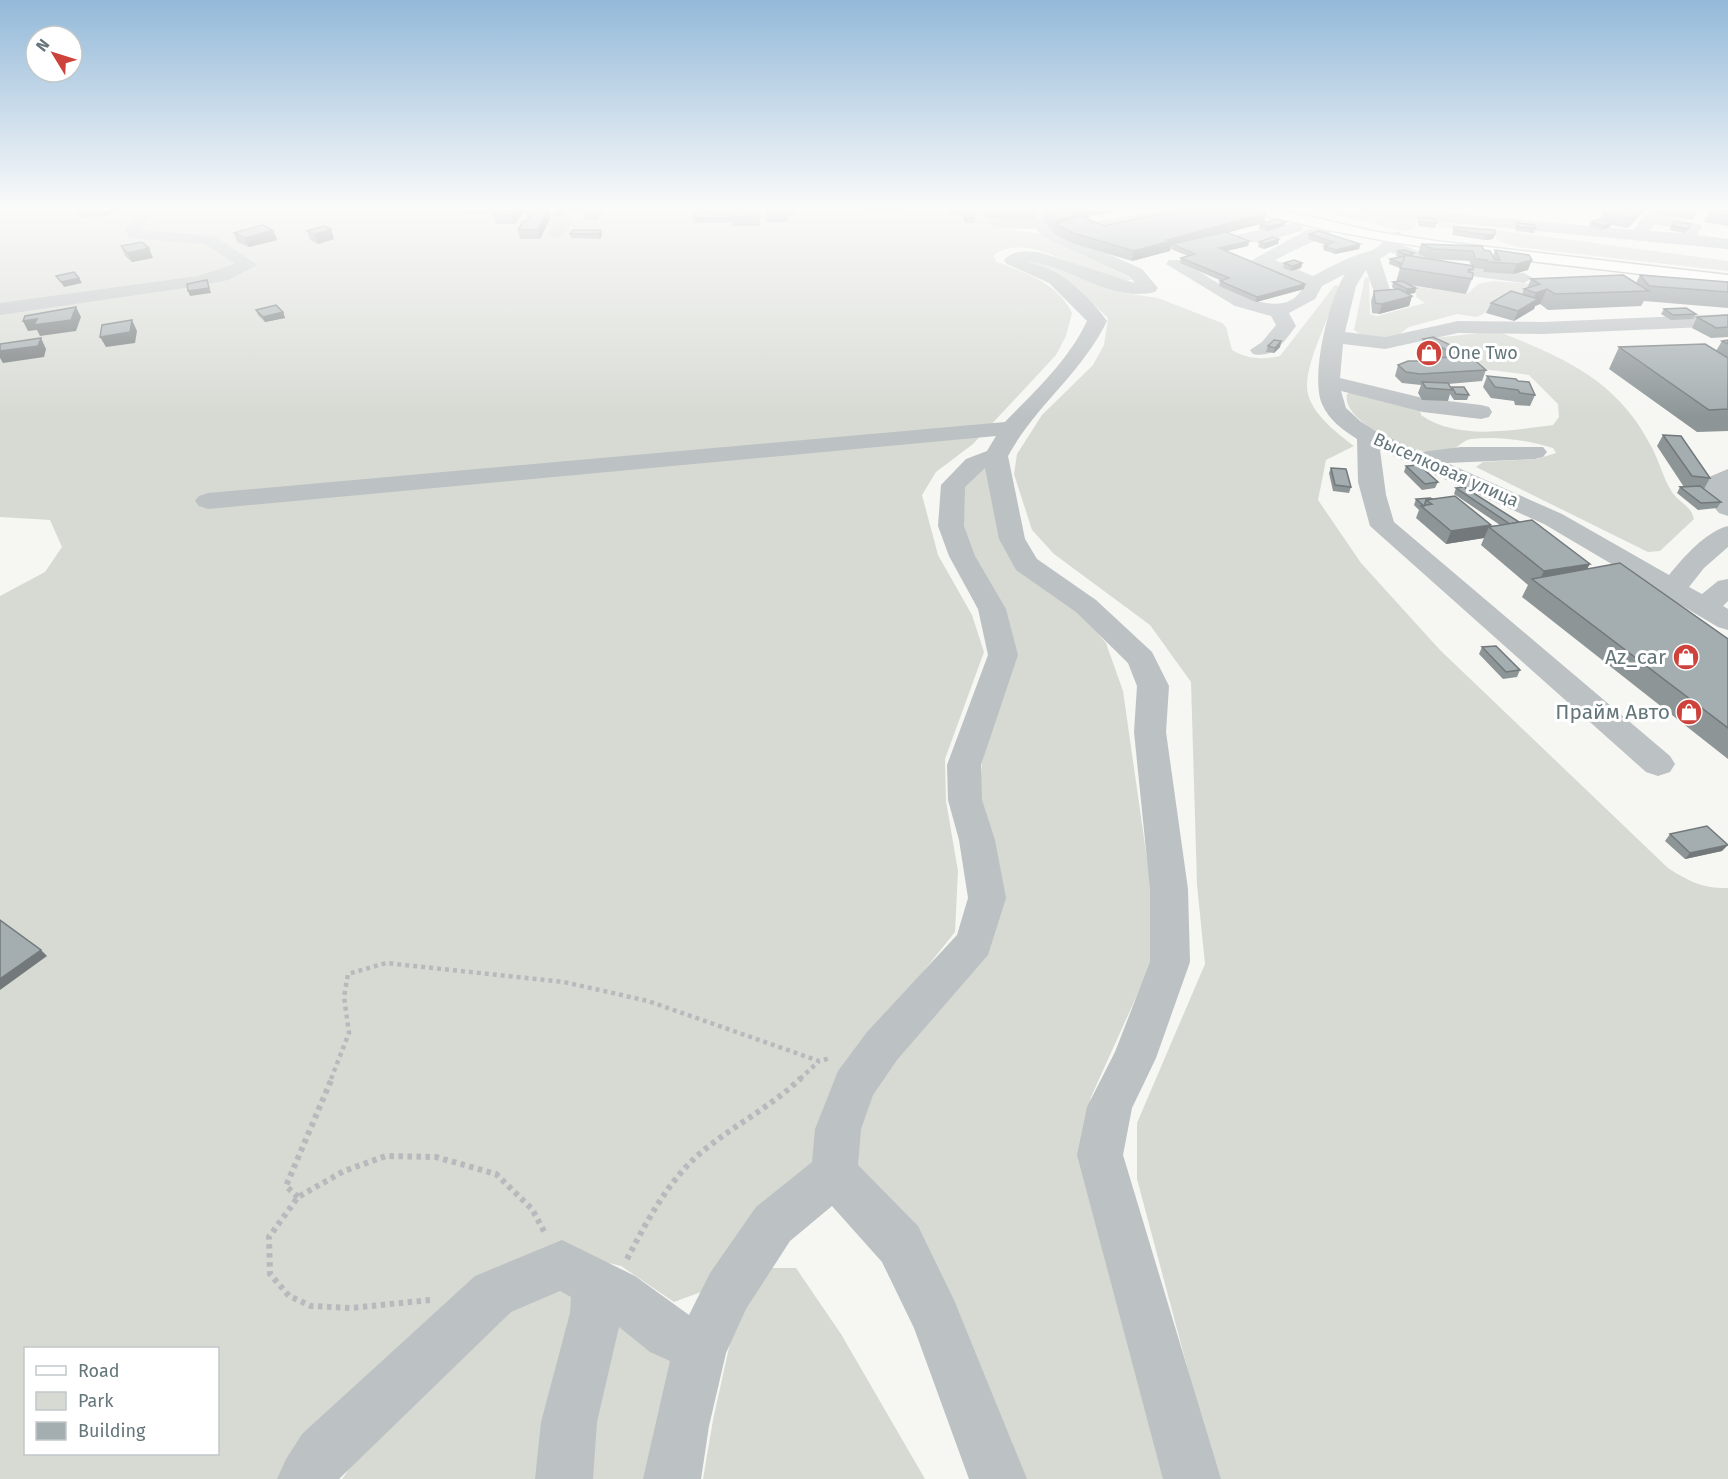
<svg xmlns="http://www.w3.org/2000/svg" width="1728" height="1479" font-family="'Fira Sans',sans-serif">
  <rect width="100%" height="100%" fill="#f6f6f3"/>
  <g fill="#d7dad3" fill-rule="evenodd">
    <path d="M0,210H1099L1000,228L1040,234L1133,279C1098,292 1033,224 993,256L997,262C1026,273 1058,283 1072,313L1066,336L1056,355L973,444L936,472L922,495L938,555L972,615L984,652L945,759L946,801L958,871L955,932L919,977L815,1159L744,1232L701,1292L674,1302L621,1266L573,1254L285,1479H0V596L45,572L62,547L50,520L0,517ZM26,1348H218V1454H26Z"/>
    <polygon points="1313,210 1408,218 1417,222 1412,230 1403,231"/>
    <polygon points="1437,222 1728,261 1728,271 1517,247 1498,241 1494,235 1439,227"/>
    <path d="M1027,257L1124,293L1158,298L1222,323L1226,327L1232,350C1247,359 1263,360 1280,356L1335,285L1339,286C1332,314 1307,357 1307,386C1307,411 1337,433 1354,446L1326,460L1318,500L1361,563L1440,650L1668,868C1688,881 1704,889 1728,888V1479H1217L1137,1179V1123L1205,964L1197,885L1191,682L1150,625L1054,554L1032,530L1014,474L1017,454L1042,415L1093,365L1104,345L1108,318C1081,291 1056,275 1020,262Z"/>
    <polygon points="1365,277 1369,278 1370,314 1377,316 1425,303 1416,297 1416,293 1403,287 1406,285 1467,294 1478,284 1493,281 1617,290 1522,293 1477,317 1457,314 1409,327 1397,336 1386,339 1363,336 1354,330"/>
    <path d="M1497,331C1562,357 1617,379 1651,446C1659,460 1663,478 1672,492C1679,503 1691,505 1694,519L1660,551L1648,552L1476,467L1483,462L1537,459L1556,453L1553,448C1527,440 1498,436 1471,439C1464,440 1461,445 1455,448C1449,451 1435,452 1428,452C1406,449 1341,421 1347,394L1353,391L1420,408L1421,415C1458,441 1512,430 1553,425L1559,417L1558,404L1529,375L1483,369L1431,347L1426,339Z"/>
    <polygon points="982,468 986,468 1002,538 1082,615 1106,643 1123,691 1151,887 1152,962 1091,1097 1080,1152 1172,1479 1020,1479 858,1171 852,1135 891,1057 991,946 979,793 982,762 1011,659 961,526 961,486"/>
    <polygon points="763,1268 796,1268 841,1334 925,1479 703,1479 713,1420 736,1316"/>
    <polygon points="547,1284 607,1305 678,1365 652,1479 342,1479 391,1411 501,1300"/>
  </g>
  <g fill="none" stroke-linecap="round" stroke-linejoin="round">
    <defs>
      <path id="major" d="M1254,210H1280L1377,232L1435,241L1728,275V285C1570,263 1411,254 1257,213Z"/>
    </defs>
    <use href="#major" stroke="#b0b5b7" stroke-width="3"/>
    <g stroke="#b6babc" stroke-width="4.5" stroke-dasharray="4 4" stroke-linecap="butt">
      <polyline points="331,1079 349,1033 344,997 348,974 386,963 564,982 648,1001 819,1061 831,1058"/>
      <polyline points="800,1079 819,1061"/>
    </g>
    <g stroke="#b6babc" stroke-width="6" stroke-dasharray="4.5 4.5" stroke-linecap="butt">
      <polyline points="298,1197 286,1186 332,1078"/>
      <path d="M627,1259C648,1219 669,1179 704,1150C736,1124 772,1106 801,1078"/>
      <polyline points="430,1300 351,1308 311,1306 289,1296 270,1274 269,1237 298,1197 344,1171 386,1156 436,1157 496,1174 532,1209 546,1235"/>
    </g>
    <g fill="#bcc1c3" fill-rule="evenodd">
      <polygon points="140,210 157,210 141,230 215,236 257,265 228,280 198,286 0,315 0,303 198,276 235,264 205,244 130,238 125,230"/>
      <polygon points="543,210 559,210 557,214 572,221 562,237 550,237 548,234 555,223 540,216"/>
      <polygon points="927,210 943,210 933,217 927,215"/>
      <path d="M1035,210H1051L1049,224L1054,230L1142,269L1158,288L1155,292C1110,303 1070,265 1026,261C1035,265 1045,266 1053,271C1074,282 1093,302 1107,321C1082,373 1035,406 1008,456L1025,539L1037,559L1096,600L1152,652L1169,686L1166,732L1188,889L1190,962L1156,1058L1132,1108L1123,1155L1221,1479H1163L1077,1155L1087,1107L1115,1052L1150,962V889L1134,732L1137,686L1128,663L1076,612L1016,570L999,539L985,468L965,487L964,526L975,556L1006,609L1018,655L981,765L982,800L995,840L1006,898L988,955L897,1060L873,1095L861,1129L858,1165L918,1226L954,1300L1027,1479H969L914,1328L882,1262L832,1206L790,1241L746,1309L726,1353L709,1426L701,1479H643L670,1361L650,1352L619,1327L597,1422L593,1479H535L541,1422L570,1313L571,1297L560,1291L511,1312L339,1479H277L286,1459L302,1434L475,1276L562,1240L635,1276L689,1315L710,1273L756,1207L812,1162L815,1129L838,1071L867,1032L957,935L968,898L959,840L948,800L947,765L988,655L978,609L949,556L938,526L941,485L966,459L987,451L996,436L208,509L199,506L195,501L199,496L208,493L1005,422C1036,390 1068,361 1087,321L1049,283L1007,264L1004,260C1013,250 1026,251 1039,252L1135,283L1130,277L1042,236L1036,229L996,228L988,223L996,218L1034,219Z"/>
      <polygon points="1164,210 1199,210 1191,215 1100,231 1092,226 1100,221"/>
      <path d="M1359,210H1413L1633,230L1645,215L1651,213L1700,224L1702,227L1697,235L1728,239V249L1367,215ZM1655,224L1684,230L1681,233L1649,231Z"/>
      <path d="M1295,223L1301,225L1303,228L1301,231C1285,235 1245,250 1234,237C1237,233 1285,226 1295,223Z"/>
      <path d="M1329,224L1337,229C1334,232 1284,255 1275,260L1313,276C1332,266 1350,256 1370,251C1381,248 1386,234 1397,231L1405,236L1399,244L1450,263L1524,273L1533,278L1524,283L1447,273L1390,252L1380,259L1392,296L1383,302L1377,300L1366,270L1356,286L1345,332L1385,337L1458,321L1543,322L1728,314V326L1543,334L1458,333L1385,349L1343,344L1340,378L1423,398L1481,405L1489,407L1492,412L1489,417L1481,419L1423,412L1341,391L1346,408L1360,421L1377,432L1421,452L1461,447H1543L1547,452L1543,457L1535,459L1447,463L1562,514L1669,575C1684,557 1705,532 1728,526V547L1704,568L1689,587L1702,594L1718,581L1728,579V601L1723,606L1728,609V630L1718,627L1544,524L1380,450L1386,495L1394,522L1670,756L1675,764L1670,772L1658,776L1646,772L1370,526L1358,482L1357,439C1343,430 1329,420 1322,404C1310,376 1329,299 1345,274L1322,286L1315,299L1289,313L1296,326C1285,341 1273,359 1253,354L1250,350L1262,342L1276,325L1271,316L1235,306L1166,264L1169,260H1181C1208,276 1283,333 1304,285L1255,264L1252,260L1305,231Z"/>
      <polygon points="1728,469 1728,516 1719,513 1702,493 1709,477"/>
    </g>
    <use href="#major" fill="#fff" fill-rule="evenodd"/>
  </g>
  <g fill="#8d9597">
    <polygon points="76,210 128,210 127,211 113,212 107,216 80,217"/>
    <polygon points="464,210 496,210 492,214 465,214"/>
    <polygon points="526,210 514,224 496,224 494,215"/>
    <polygon points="548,210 550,219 540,239 520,239 518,230 528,220 527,214"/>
    <polygon points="555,210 585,210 584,212 568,212 565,216 554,217 554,212"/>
    <polygon points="603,210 597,220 585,220 585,216"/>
    <polygon points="716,210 715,212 760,216 760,226 732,226 732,222 694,223 694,218 701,212 700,211"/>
    <polygon points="766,210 794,210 794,213 793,216 788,216 787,222 766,222"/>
    <polygon points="862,210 886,210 886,212 863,212"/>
    <rect x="887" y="210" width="23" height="2"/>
    <polygon points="948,210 971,210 971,214 975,214 975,223 964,223 964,215 948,214"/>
    <polygon points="985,210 1036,210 1035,219 985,218"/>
    <polygon points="1045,210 1123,210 1089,216 1089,219 1104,226 1266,213 1264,223 1228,232 1249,241 1248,246 1226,251 1305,284 1304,289 1256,302 1219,286 1220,281 1222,281 1180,263 1181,258 1188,256 1171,249 1172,247 1170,248 1170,251 1132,261 1072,243 1055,234 1044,222"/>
    <polygon points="1644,210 1628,228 1611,225 1610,227 1602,230 1589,227 1591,222 1600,219 1603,213"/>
    <polygon points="1651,210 1698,210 1692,220 1650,213"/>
    <polygon points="1710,210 1728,210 1728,226 1704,222"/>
    <polygon points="1419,217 1437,223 1435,228 1418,226"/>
    <polygon points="1517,223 1536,228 1534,233 1516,231 1515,228"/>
    <polygon points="1260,224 1284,226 1266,231 1259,229"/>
    <polygon points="1672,226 1688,229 1685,233 1669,230"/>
    <polygon points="1454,227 1495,230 1493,239 1485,240 1452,235"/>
    <polygon points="331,229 334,239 318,244 310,240 307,231"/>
    <polygon points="273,230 277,240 249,247 237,242 234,233"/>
    <polygon points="601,230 602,234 600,239 571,238 570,234"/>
    <polygon points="1309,234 1360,244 1359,249 1335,254 1323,250 1324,246 1326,245 1308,239"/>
    <polygon points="1279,239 1278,244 1264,249 1258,247 1259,242"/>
    <polygon points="1421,244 1484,250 1493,256 1495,250 1528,270 1513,274 1484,272 1483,269 1473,268 1471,273 1472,279 1466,294 1410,285 1416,288 1415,293 1409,294 1412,296 1409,306 1379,314 1372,313 1371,301 1374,291 1396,290 1392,287 1393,282 1396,282 1400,268 1389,264 1390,259 1399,257 1396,256 1398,251 1414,253 1413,257 1471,265 1469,261 1430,259 1418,254"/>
    <polygon points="121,246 153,258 132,262 125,256"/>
    <polygon points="1284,263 1302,263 1301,268 1291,271 1283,268"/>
    <polygon points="1640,275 1728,282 1728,308 1644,301 1641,306 1548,310 1540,304 1535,306 1534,309 1514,321 1486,313 1491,303 1522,294 1524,289 1527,288 1531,279 1636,283"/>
    <polygon points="1664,309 1696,314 1693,319 1671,320 1661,314"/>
    <polygon points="256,310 283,312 285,318 265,322 258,315"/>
    <polygon points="1728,315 1728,337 1711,338 1692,328 1697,317"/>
    <polygon points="1433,337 1458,357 1486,370 1482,381 1448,384 1451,388 1452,387 1469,395 1467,400 1454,400 1450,394 1448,401 1422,400 1418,393 1421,385 1402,383 1395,376 1398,365 1419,361 1420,358 1437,358 1420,350 1423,339"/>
    <polygon points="1728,340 1728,431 1697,432 1609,369 1619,347 1716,351 1722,341"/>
    <polygon points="1281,341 1280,347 1274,353 1266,352 1268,346"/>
    <polygon points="1487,376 1518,381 1535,395 1530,406 1515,405 1514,401 1491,398 1483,387"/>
    <polygon points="1663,435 1710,478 1704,489 1721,502 1717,508 1698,510 1677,493 1680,487 1684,487 1657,446"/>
    <polygon points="1406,466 1438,482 1435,488 1422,490 1404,472"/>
    <polygon points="1331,468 1351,487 1349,493 1333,491 1329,473"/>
    <polygon points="1456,488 1587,569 1728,639 1728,759 1522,597 1528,585 1481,545 1484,538 1446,544 1416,518 1419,510 1414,505 1416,499 1432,499 1491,526 1500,525 1454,494"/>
    <polygon points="1482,647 1520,670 1517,677 1503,679 1479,654"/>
    <polygon points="1670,834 1722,851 1685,859 1665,841"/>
  </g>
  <g fill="#73797b">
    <polygon points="105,210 112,210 113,212 107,216"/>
    <polygon points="516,210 526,210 514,224 512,215"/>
    <polygon points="548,210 550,219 540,239 538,230"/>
    <polygon points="599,210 603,210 597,220 596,216"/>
    <polygon points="787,210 788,210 788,216 787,222"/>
    <polygon points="1079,210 1123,210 1089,216 1088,223 1056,224 1055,234 1057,220"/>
    <polygon points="1640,210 1644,210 1628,228 1633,219"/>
    <polygon points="1266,213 1264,223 1176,246 1172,244 1170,251 1132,261 1134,251 1167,240"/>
    <polygon points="1286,222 1284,226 1266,231 1267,227"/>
    <polygon points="1612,223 1610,227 1602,230 1604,226"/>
    <polygon points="331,229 334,239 318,244 314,234"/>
    <polygon points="273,230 277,240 249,247 245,238"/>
    <polygon points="601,230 602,234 600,239 599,234"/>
    <polygon points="1495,234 1493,239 1485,240 1487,235"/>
    <polygon points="1279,239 1278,244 1264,249 1265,244"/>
    <polygon points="1249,241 1248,246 1218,253 1219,248"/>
    <polygon points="1360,244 1359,249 1335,254 1336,250"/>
    <polygon points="149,248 153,258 132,262 127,253"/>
    <polygon points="1532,260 1528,270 1513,274 1517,264"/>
    <polygon points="1302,263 1301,268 1291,271 1292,266"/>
    <polygon points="79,278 82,283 64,287 61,282"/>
    <polygon points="207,280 211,293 190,296 188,291"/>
    <polygon points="1305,284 1304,289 1256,302 1257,297"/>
    <polygon points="1416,288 1415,293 1406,294 1407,289"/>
    <polygon points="1547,289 1540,304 1535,306 1534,309 1514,321 1518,311 1532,303 1536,293"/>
    <polygon points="1412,296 1409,306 1379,314 1382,304"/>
    <polygon points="76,307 81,317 76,331 40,336 37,330 28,331 23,321"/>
    <polygon points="283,312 285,318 265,322 263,317"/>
    <polygon points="132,320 137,331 135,343 106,347 100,337"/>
    <polygon points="41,338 46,349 44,357 3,363 0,358 0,351"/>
    <polygon points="1281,341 1280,347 1274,353 1275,348"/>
    <polygon points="1461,350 1456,361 1447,363 1451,352"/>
    <polygon points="1491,525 1490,528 1489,527 1484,538 1446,544 1451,531"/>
    <polygon points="1590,564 1579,583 1538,583 1544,571"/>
    <polygon points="1728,845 1722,851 1685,859 1690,853"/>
    <polygon points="41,950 47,956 0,990 0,979"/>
  </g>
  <g fill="#a4adb0" stroke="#73797b" stroke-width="1.5">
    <polygon points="498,210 516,210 512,215 494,215"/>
    <polygon points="548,210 538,230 518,230 523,221 528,220 532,214 527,214 528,211"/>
    <polygon points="555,210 566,210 565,212 554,212"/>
    <polygon points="588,210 599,210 596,216 585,216"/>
    <polygon points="701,210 714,210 713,211 700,211"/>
    <polygon points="732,210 759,210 760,216 731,217"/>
    <polygon points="766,210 787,210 786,213 766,213"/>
    <polygon points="1047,210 1088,210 1076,212 1071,217 1057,220"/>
    <polygon points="1178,210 1256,210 1266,213 1167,240 1171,241 1134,251 1073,233 1056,224 1081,216 1104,226"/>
    <polygon points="1605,210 1640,210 1633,219 1603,213"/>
    <polygon points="1710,210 1728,210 1728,216 1709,213"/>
    <polygon points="695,212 732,212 732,218 694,218"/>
    <rect x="964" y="214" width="11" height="4"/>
    <polygon points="1419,217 1437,219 1437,223 1419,222"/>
    <polygon points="1277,219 1286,222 1267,227 1260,224"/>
    <polygon points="1599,219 1612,223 1604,226 1591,222"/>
    <polygon points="1675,222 1691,224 1688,229 1672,226"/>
    <polygon points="1517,223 1535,225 1536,228 1518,227"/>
    <polygon points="262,225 273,230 245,238 234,233"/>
    <polygon points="324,226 331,229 314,234 307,231"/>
    <polygon points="1454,227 1495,230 1495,234 1487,235 1454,230"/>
    <polygon points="573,230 601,230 599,234 570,234"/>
    <polygon points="1319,231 1360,244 1336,250 1324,246 1334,242 1309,234"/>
    <polygon points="1226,232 1249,241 1219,248 1305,284 1257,297 1220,281 1229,278 1181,258 1195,254 1172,244"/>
    <polygon points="1273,237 1279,239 1265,244 1259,242"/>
    <polygon points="142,242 149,248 127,253 121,246"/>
    <polygon points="1421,244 1482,246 1484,250 1490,251 1495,260 1500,260 1495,250 1529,255 1532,260 1517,264 1488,262 1487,260 1475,259 1473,251 1433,249"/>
    <polygon points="1404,250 1414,253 1408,255 1398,251"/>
    <polygon points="1405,255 1473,266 1473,270 1469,269 1468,272 1473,273 1472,279 1400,268"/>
    <polygon points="1405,256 1402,264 1390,259"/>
    <polygon points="1294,260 1302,263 1292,266 1284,263"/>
    <polygon points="74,272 79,278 61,282 56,276"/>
    <polygon points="1623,275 1649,291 1555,294 1547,289 1536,293 1524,289 1540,284 1531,279"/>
    <polygon points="1640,275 1728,282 1728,292 1649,286"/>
    <polygon points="207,280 209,288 188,291 187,284"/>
    <polygon points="1402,281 1416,288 1407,289 1393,282"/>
    <polygon points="1399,289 1412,296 1382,304 1375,303 1374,291"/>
    <polygon points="1511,291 1538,299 1518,311 1491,303"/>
    <polygon points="276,305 283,312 263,317 256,310"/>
    <polygon points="76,307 71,320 34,325 37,319 23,321 25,316"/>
    <polygon points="1686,308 1696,314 1673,315 1664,309"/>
    <polygon points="1728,315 1728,327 1716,328 1697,317"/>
    <polygon points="132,320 130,332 100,337 102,325"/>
    <polygon points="1433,337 1461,350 1451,352 1423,339"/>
    <polygon points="41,338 38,346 0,351 0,344"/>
    <polygon points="1274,340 1281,341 1275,348 1268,346"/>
    <polygon points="1728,340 1728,344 1722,341"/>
    <polygon points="1705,344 1728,358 1728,409 1709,410 1619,347"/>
    <polygon points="1471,357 1486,370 1420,374 1406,372 1398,365 1408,361 1422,361 1420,358"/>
    <polygon points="1487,376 1516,379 1518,381 1529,382 1535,395 1520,393 1518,390 1495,387"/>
    <polygon points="1422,382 1448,383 1452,390 1426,388"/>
    <polygon points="1452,387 1464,387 1469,395 1456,394"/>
    <polygon points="1663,435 1681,436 1710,478 1692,476"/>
    <polygon points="1419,465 1438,482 1425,484 1406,466"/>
    <polygon points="1331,468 1346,469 1351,487 1335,485"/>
    <polygon points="1700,486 1721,502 1701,503 1680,487"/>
    <polygon points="1464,487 1519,522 1510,524 1456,488"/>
    <polygon points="1455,496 1491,525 1451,531 1421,506 1432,504 1426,500"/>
    <polygon points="1430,498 1432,499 1426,500 1424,506 1416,499"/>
    <polygon points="1532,520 1590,564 1544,571 1489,527"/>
    <polygon points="1620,563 1728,639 1728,728 1532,579"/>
    <polygon points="1496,646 1520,670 1506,672 1482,647"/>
    <polygon points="1707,826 1728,845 1690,853 1670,834"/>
    <polygon points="0,920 41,950 0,979"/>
  </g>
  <linearGradient id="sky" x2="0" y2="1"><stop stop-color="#93b9d9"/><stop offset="0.5" stop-color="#fbfbfa"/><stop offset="1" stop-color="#fbfbfa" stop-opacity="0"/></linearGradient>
  <rect width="1728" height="417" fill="url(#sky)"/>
  <defs>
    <symbol id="shop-disc" viewBox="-11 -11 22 22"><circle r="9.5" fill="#cd433c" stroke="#fff"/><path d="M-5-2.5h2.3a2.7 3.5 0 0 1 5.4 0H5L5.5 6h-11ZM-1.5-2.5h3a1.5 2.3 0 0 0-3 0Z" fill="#fff"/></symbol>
  </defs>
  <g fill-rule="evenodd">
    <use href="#shop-disc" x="1414" y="338" width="30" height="30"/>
    <use href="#shop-disc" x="1671" y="642" width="30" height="30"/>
    <use href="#shop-disc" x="1674" y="697" width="30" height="30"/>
  </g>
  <g text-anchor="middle" stroke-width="6" stroke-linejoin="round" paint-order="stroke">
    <g font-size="18" fill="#65767b" stroke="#fff" text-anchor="start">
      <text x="1448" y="359">One Two</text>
    </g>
    <g font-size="18" fill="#65767b" stroke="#fff">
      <text transform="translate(1446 470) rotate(24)" y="6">Выселковая улица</text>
    </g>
    <g font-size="21" fill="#65767b" stroke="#fff" text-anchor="end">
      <text x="1666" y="664">Az_car</text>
      <text x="1670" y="719">Прайм Авто</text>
    </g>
  </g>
  <rect x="24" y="1347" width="195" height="108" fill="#ffffff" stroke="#c1c8ca" stroke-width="1.5"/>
  <rect x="36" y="1366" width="30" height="9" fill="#ffffff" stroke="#c1c8ca" stroke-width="1.5"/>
  <text x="78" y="1377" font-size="18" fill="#65767b">Road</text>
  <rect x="36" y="1392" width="30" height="18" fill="#d7dad3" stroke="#c1c8ca" stroke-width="1.5"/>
  <text x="78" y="1407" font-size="18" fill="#65767b">Park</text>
  <rect x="36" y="1422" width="30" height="18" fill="#a4adb0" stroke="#c1c8ca" stroke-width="1.5"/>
  <text x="78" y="1437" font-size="18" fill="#65767b">Building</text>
  <g transform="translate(54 54) rotate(308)"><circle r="28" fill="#ffffff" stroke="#c1c8ca" stroke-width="1.5"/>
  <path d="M0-4.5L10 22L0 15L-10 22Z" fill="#cd433c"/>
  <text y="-9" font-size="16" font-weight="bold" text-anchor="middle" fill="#65767b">N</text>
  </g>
</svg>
